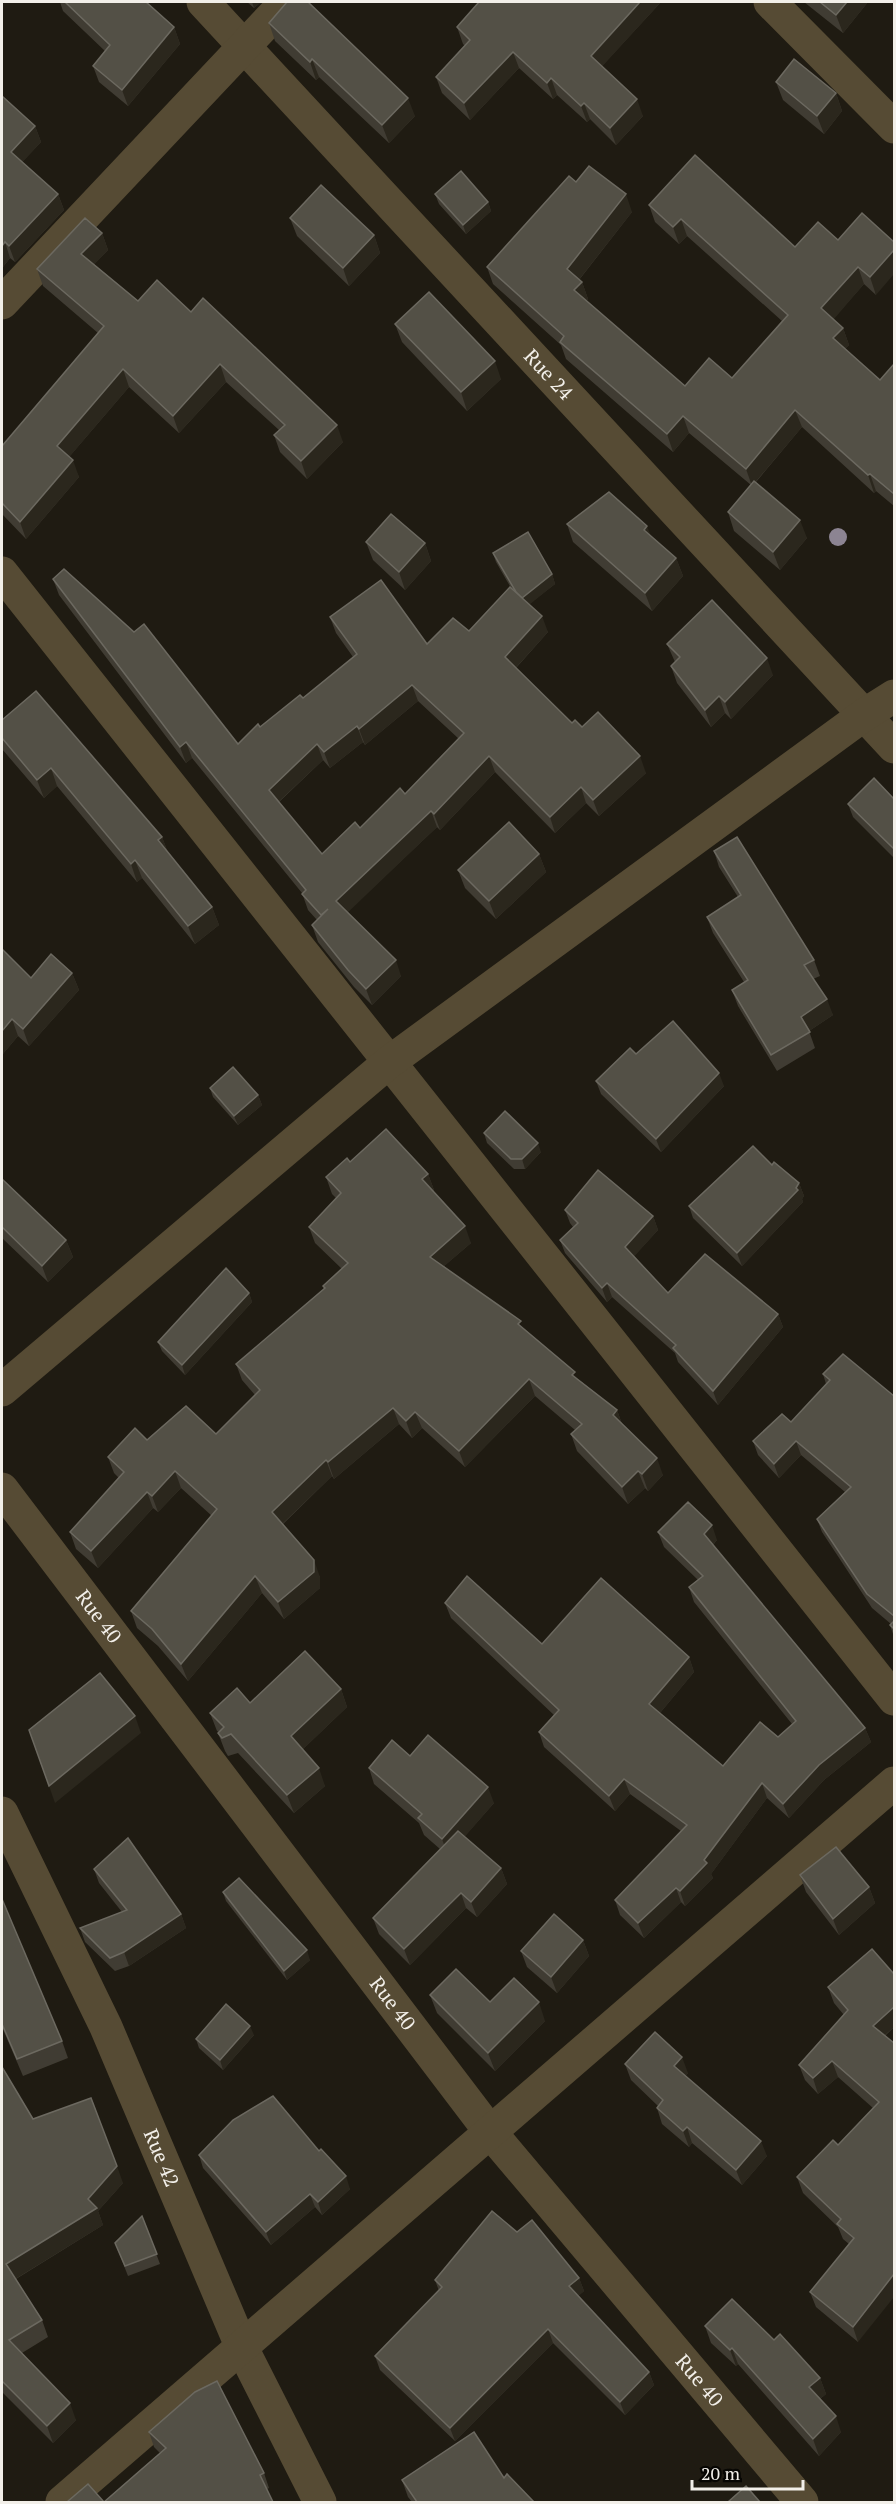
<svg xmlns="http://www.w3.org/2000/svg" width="896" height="2504" font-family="'PT Serif',serif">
  <rect width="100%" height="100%" fill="#1f1b12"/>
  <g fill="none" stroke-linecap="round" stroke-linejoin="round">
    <g stroke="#564b34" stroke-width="33">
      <path id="s1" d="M203,2L894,747"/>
      <polyline points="770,2 894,127"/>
      <polyline points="2,303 286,2"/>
      <polyline points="2,573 894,1699"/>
      <polyline points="2,1390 388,1063 864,715 894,696"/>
      <path id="s2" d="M2,1489L491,2133L802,2502"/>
      <path id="s3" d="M2,1813L106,2027L242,2348L320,2502"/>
      <polyline points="62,2502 894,1783"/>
    </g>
  </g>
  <circle fill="#8c8492" cx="838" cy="537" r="9"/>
  <g fill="#403c33" fill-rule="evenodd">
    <polygon points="60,2 146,2 174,27 180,44 128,106 99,82 93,66 105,51 63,11"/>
    <polygon points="247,2 261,2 254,8"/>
    <polygon points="479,2 661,2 602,66 643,116 616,145 590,119 587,122 557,95 553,99 519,68 470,120 442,93 436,77 465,46 463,44 457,27"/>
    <polygon points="804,2 868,2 843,33"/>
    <polygon points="269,23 415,116 389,143 319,77 316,80 275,41"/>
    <polygon points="776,82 836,93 842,111 824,134 783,100"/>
    <polygon points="2,96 35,126 41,142 22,162 58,194 64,210 15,262 10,258 3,267 2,266"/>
    <polygon points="576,182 632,212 579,280 582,282 588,299 586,301 685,386 732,378 782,321 687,236 679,244 655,222 649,205 795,247 838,240 862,213 876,295 864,284 833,319 843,328 849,345 845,349 880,380 894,364 894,506 876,491 874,493 802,427 756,482 807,538 780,570 734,531 728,512 751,485 689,433 673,452 566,359 561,345 493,284 487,267"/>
    <polygon points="435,194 488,202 491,211 466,234 439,204"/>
    <polygon points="290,218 374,235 380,253 349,286 297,236"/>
    <polygon points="102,233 108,250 94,264 138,301 191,312 343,442 307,479 280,452 274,435 279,430 226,382 179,433 129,387 69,457 79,477 26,539 2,514 2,446 98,333 43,286 37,269"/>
    <polygon points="395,324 501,379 467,411 402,342"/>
    <polygon points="567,524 651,536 676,558 683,576 652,611 573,542"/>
    <polygon points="366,542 425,543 431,561 405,590 373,560"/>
    <path d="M493,553L552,574L555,584L529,604L548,632L516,668L572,723L582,727L646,773L599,816L586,803L555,833L495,772L440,830L437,827L347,912L401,976L372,1005L354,987L318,942L312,925L317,920L308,910L302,893L192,758L186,763L59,595L53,579L238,744L260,727L303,698L353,657L336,633L330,617L427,644L469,631L511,588L496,562ZM418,701L459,739L405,794L360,828L322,854L279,802L323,760L330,768L363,742L365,745Z"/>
    <polygon points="667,644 773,675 731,719 725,713 711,727 677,683 671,666 675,662"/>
    <polygon points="2,720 162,837 168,853 212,907 219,925 195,944 142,878 137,882 57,786 44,798 2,749"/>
    <polygon points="894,799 894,858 853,817 848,804"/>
    <polygon points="714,851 814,960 820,976 813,979 833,1015 809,1031 815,1048 777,1071 738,1006 732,990 744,982 713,933 707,917 738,897 719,867"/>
    <polygon points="539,854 546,872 496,919 465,888 458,870"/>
    <polygon points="2,949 31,978 72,973 79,990 29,1046 18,1036 2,1055"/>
    <polygon points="636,1054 724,1086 661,1152 601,1094 596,1081"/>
    <polygon points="210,1088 258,1095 262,1105 238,1125 213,1097"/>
    <polygon points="484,1133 541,1152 525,1169 514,1169 487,1143"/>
    <polygon points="350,1162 428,1174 434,1190 433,1191 471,1243 444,1266 524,1329 578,1379 617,1410 622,1424 663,1475 648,1491 645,1488 628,1504 577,1451 571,1434 575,1430 535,1396 465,1467 422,1428 412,1438 399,1424 334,1479 332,1476 283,1524 320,1577 320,1588 284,1619 262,1593 188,1681 158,1646 137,1628 131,1611 212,1516 181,1488 158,1512 153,1508 98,1568 76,1549 70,1532 119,1478 114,1473 108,1457 147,1440 216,1434 255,1395 242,1380 236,1364 324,1289 323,1286 342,1269 315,1243 309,1227 336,1198 332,1194 326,1177"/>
    <polygon points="772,1165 799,1183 804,1196 802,1199 803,1202 742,1266 693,1218 689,1206"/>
    <polygon points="2,1179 66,1240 73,1257 48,1282 2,1238"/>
    <polygon points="565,1210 653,1216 658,1230 634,1256 668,1293 778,1314 783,1327 718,1405 678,1362 675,1353 612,1297 607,1302 565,1253 560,1240 573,1227 570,1223"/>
    <polygon points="249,1293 252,1302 185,1375 162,1351 158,1342"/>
    <polygon points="823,1374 894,1396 894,1637 890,1625 891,1624 872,1608 822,1532 817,1519 845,1492 801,1455 779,1478 758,1455 753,1441 791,1422 826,1384"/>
    <polygon points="658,1532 717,1540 713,1545 865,1728 871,1742 824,1780 789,1818 767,1798 711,1874 713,1878 685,1906 681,1902 644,1938 620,1915 615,1900 681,1831 630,1794 615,1811 544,1747 539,1732 554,1715 451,1618 445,1603 542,1644 689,1657 694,1672 660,1713 723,1766 778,1737 792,1724 694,1602 689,1587 698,1580 664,1547"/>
    <polygon points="341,1689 347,1707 302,1750 325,1786 294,1813 238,1753 228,1756 225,1751 218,1733 219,1732 217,1731 210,1713 250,1703"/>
    <polygon points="410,1756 494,1803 464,1837 501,1868 507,1884 477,1917 466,1908 410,1965 379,1934 373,1918 440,1849 424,1835 419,1823 374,1784 369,1768"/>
    <polygon points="94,1869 181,1914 186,1928 129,1966 115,1971 85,1942 80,1928 122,1912 99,1883"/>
    <polygon points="800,1875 869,1887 875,1903 839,1935 806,1892"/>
    <polygon points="223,1892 310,1960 287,1980 226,1901"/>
    <polygon points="2,1899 62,2041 68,2058 23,2076 2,2027"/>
    <polygon points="583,1940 589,1956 557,1993 527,1967 521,1951"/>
    <polygon points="828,1987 894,2027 885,2036 858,2342 816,2307 810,2292 849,2244 843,2239 838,2227 803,2193 797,2177 838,2145 873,2108 838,2077 818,2094 805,2080 799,2065 844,2015 834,2003"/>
    <polygon points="430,1995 490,2002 545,2021 495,2071 437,2013"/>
    <polygon points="254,2035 223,2070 199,2048 196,2039"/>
    <polygon points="625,2064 688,2073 685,2076 767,2156 742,2185 692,2143 689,2147 662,2124 657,2108 658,2106 631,2080"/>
    <polygon points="2,2067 33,2119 123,2183 98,2211 103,2225 16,2279 42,2320 48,2337 22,2353 76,2420 53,2443 2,2392"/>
    <polygon points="319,2151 350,2189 322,2215 315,2207 271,2245 203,2168 199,2155"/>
    <polygon points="142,2216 160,2264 128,2276 115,2243"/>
    <polygon points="517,2232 579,2278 584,2291 578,2296 649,2372 654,2385 625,2415 553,2343 455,2441 380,2370 375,2356 439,2291 435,2280"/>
    <polygon points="705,2326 774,2340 820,2378 826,2394 820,2399 841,2432 819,2456 738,2364 736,2366 711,2343"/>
    <polygon points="149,2432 264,2473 269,2488 267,2489 104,2502 160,2453 154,2447"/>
    <polygon points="504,2478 534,2502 412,2502 408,2497 402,2480"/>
  </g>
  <g fill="#2b271d">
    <polygon points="252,2 261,2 254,8"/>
    <polygon points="640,2 661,2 597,72 591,56"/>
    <polygon points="847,2 868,2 843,33 836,15"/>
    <polygon points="174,27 180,44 128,106 122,90"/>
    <polygon points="513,52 519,68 470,120 464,103"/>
    <polygon points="312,59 319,77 316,80 310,62"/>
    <polygon points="551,78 557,95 553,99 547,83"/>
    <polygon points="836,93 842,111 824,134 817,116"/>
    <polygon points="408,98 415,116 389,143 382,125"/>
    <polygon points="637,99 643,116 616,145 610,128"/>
    <polygon points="584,103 590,119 587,122 581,106"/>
    <polygon points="35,126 41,142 17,168 11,152"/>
    <polygon points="58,194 64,210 15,262 9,246"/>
    <polygon points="626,194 632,212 574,286 567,269"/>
    <polygon points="488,202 491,211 466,234 463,225"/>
    <polygon points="681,219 687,236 679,244 673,227"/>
    <polygon points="102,233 108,250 88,271 81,254"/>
    <polygon points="374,235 380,253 349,286 343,268"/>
    <polygon points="5,242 10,258 3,267 2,264 2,246"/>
    <polygon points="894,250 894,274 876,295 870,277"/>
    <polygon points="858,267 864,284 828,326 821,308"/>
    <polygon points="582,282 588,299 580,307 574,290"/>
    <polygon points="843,328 849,345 839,356 833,338"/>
    <polygon points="495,361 501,379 467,411 461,392"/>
    <polygon points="220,364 226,382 179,433 173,416"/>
    <polygon points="123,369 129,387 64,463 57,446"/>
    <polygon points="795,410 802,427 752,486 746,469"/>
    <polygon points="683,416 689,433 673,452 667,434"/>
    <polygon points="337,425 343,442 307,479 301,461"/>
    <polygon points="73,460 79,477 26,539 20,522"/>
    <polygon points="870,474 876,491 874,493 868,475"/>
    <polygon points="800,520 807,538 780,570 773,552"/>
    <polygon points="647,526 654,544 644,530"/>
    <polygon points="425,543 431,561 405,590 399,572"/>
    <polygon points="676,558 683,576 652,611 645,593"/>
    <polygon points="552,574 555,584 524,609 520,599"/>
    <polygon points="542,616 548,632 511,673 505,657"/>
    <polygon points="767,658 773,675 731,719 725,702"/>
    <polygon points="412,685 418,701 365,745 359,729"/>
    <polygon points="719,696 725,713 711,727 705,710"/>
    <polygon points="357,726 363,742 330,768 324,752"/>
    <polygon points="186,742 192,758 186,763 180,747"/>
    <polygon points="317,744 323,760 274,806 269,790"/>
    <polygon points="489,756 495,772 440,830 434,814"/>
    <polygon points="640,756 646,773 599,816 593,800"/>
    <polygon points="51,768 57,786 44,798 37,780"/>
    <polygon points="581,787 586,803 555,833 550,817"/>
    <polygon points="431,811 437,827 342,918 336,901"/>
    <polygon points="162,837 169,855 158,840"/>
    <polygon points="539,854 546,872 496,919 489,901"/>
    <polygon points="135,860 142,878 137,882 131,864"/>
    <polygon points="212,907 219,925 195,944 188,926"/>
    <polygon points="396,960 401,976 372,1005 366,989"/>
    <polygon points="72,973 79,990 29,1046 23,1029"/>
    <polygon points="827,999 833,1015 806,1033 801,1017"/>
    <polygon points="12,1019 18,1036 2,1055 2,1031"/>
    <polygon points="719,1073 724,1086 661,1152 656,1139"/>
    <polygon points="258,1095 262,1105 238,1125 234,1116"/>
    <polygon points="538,1143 541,1152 525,1169 522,1159"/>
    <polygon points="428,1174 434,1190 428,1196 422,1179"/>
    <polygon points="799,1183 804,1196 802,1199 803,1202 742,1266 737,1253"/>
    <polygon points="653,1216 658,1230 630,1261 625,1247"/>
    <polygon points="465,1226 471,1243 436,1273 430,1257"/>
    <polygon points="66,1240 73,1257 48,1282 42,1266"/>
    <polygon points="607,1283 612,1297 607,1302 602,1288"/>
    <polygon points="249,1293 252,1302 185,1375 182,1365"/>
    <polygon points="778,1314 783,1327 718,1405 713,1391"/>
    <polygon points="529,1379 535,1396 465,1467 459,1451"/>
    <polygon points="393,1408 399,1424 334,1479 328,1462"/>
    <polygon points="617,1410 623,1427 613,1415"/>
    <polygon points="415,1412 422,1428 412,1438 406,1421"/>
    <polygon points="796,1441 801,1455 779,1478 774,1464"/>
    <polygon points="657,1458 663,1475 648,1491 642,1474"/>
    <polygon points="326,1460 332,1476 278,1528 272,1512"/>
    <polygon points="175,1471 181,1488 158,1512 152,1496"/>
    <polygon points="638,1471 645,1488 628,1504 622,1487"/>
    <polygon points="147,1492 153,1508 98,1568 91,1551"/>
    <polygon points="712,1525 717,1540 709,1549 704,1534"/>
    <polygon points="314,1560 320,1577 320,1588 284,1619 278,1602"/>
    <polygon points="255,1576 262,1593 188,1681 181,1664"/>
    <polygon points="689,1657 694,1672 655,1719 649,1704"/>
    <polygon points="341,1689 347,1707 297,1755 291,1736"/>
    <polygon points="135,1716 141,1733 55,1803 49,1786"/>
    <polygon points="865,1728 871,1742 824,1780 789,1818 783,1804 819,1765"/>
    <polygon points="319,1768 325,1786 294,1813 287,1795"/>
    <polygon points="624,1779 630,1794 615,1811 609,1796"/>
    <polygon points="762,1783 767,1798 711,1874 713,1878 685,1906 680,1891"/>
    <polygon points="488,1787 494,1803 448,1856 442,1839"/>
    <polygon points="501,1868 507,1884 477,1917 471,1902"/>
    <polygon points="869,1887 875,1903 839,1935 833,1919"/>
    <polygon points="676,1888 681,1902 644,1938 638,1923"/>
    <polygon points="461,1893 466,1908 410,1965 404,1949"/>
    <polygon points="181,1914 186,1928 129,1966 124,1952"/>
    <polygon points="583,1940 589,1956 557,1993 551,1977"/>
    <polygon points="307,1950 310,1960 287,1980 284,1971"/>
    <polygon points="539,2002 545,2021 495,2071 488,2053"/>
    <polygon points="894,2007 894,2027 878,2041 873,2026"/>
    <polygon points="250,2026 254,2035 223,2070 220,2060"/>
    <polygon points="682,2057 688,2073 679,2082 674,2066"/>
    <polygon points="832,2061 838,2077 818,2094 813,2078"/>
    <polygon points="687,2127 692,2143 689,2147 683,2131"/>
    <polygon points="761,2141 767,2156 742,2185 736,2170"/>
    <polygon points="117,2166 123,2183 98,2211 103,2225 12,2281 6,2264 88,2199"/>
    <polygon points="346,2176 350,2189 322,2215 318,2202"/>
    <polygon points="310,2194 315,2207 271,2245 266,2232"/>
    <polygon points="894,2274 894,2297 858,2342 853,2327"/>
    <polygon points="579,2278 584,2291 574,2300 569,2286"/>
    <polygon points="548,2329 553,2343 455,2441 450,2428"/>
    <polygon points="732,2348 738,2364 736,2366 730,2350"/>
    <polygon points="649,2372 654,2385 625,2415 620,2402"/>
    <polygon points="820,2378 826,2394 815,2403 809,2387"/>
    <polygon points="70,2403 76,2420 53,2443 47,2426"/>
    <polygon points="836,2416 841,2432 819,2456 813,2439"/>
  </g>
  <g fill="#535046" stroke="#6c6960" stroke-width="1.5" fill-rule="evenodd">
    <polygon points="65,2 146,2 174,27 122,90 93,66 110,45"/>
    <polygon points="287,2 308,2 408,98 382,125 312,59 310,62 269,23"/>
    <polygon points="479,2 640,2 591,56 637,99 610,128 584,103 581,106 551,78 547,83 513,52 464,103 436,77 470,40 457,27"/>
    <polygon points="820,2 847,2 836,15"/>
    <polygon points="794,59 836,93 817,116 776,82"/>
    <polygon points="2,96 35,126 11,152 58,194 9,246 5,242 2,246"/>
    <polygon points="695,155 795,247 818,222 838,240 862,213 894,242 894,250 870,277 858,267 821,308 843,328 833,338 880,380 894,364 894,494 870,474 868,475 795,410 746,469 683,416 667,434 560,342 564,336 487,267 569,176 576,182 589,166 626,194 567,269 582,282 574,290 685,386 709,358 732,378 788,315 681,219 673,227 649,205"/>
    <polygon points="461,171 488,202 463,225 435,194"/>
    <polygon points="321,185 374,235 343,268 290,218"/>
    <polygon points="85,218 102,233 81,254 138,301 157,280 191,312 203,298 337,425 301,461 274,435 285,425 220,364 173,416 123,369 57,446 73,460 20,522 2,503 2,446 104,326 37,269"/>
    <polygon points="429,292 495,361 461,392 395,324"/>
    <polygon points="754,481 800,520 773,552 728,512"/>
    <polygon points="609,492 647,526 644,530 676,558 645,593 567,524"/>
    <polygon points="391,514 425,543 399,572 366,542"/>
    <polygon points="528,532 552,574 522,598 516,592 493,553"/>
    <path d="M64,569L134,632L144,624L238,744L258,724L260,727L300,695L303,698L357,654L330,617L381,580L427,644L453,618L469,631L510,587L542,616L505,657L572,723L575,720L582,727L598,712L640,756L593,800L581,787L550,817L489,756L434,814L431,811L336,901L396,960L366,989L348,970L312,925L328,909L321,915L302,894L306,890L186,742L180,747L53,579ZM412,685L464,733L405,794L400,788L360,828L355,822L322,854L269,790L317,744L324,752L357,726L359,729Z"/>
    <polygon points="712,600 767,658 725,702 719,696 705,710 671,666 680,657 667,644"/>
    <polygon points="36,691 162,837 158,840 212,907 188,926 135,860 131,864 51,768 37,780 2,738 2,720"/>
    <polygon points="874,778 894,799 894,849 848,804"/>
    <polygon points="509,822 539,854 489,901 458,870"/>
    <polygon points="737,837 814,960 804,965 827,999 801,1017 810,1032 771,1055 732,990 748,980 707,917 741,895 714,851"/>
    <polygon points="2,949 31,978 51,954 72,973 23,1029 12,1019 2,1031"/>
    <polygon points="673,1021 719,1073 656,1139 596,1081 630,1048 636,1054"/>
    <polygon points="233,1067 258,1095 234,1116 210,1088"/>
    <polygon points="505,1111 538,1143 522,1159 511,1159 484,1133"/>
    <polygon points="386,1129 428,1174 422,1179 465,1226 430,1257 521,1321 518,1324 575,1372 572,1375 617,1410 613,1415 657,1458 642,1474 638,1471 622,1487 571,1434 582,1424 529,1379 459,1451 415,1412 406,1421 393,1408 328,1462 326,1460 272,1512 314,1560 314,1572 278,1602 255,1576 181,1664 152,1629 131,1611 217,1509 175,1471 152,1496 147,1492 91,1551 70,1532 124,1472 108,1457 135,1428 147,1440 186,1406 216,1434 260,1390 236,1364 325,1288 323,1286 348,1263 309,1227 341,1193 326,1177 347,1158 350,1162"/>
    <polygon points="753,1146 772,1165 774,1162 799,1183 796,1188 798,1190 737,1253 689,1206"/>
    <polygon points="598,1170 653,1216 625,1247 668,1293 705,1254 778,1314 713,1391 673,1348 676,1345 607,1283 602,1288 560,1240 578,1223 565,1210"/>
    <polygon points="2,1179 66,1240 42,1266 2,1227"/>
    <polygon points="226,1268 249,1293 182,1365 158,1342"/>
    <polygon points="843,1354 894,1396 894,1616 867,1594 817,1519 851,1487 796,1441 774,1464 753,1441 782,1414 791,1422 830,1380 823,1374"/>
    <polygon points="688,1502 712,1525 704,1534 865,1728 819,1765 783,1804 762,1783 704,1860 707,1863 680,1891 676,1888 638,1923 615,1900 687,1825 624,1779 609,1796 539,1732 559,1710 445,1603 467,1576 542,1644 601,1578 689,1657 649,1704 723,1766 760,1722 778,1737 796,1721 689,1587 703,1576 658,1532"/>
    <polygon points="894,1621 894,1629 890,1625"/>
    <polygon points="305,1651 341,1689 291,1736 319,1768 287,1795 231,1734 222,1738 218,1733 224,1727 210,1713 237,1688 250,1703"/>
    <polygon points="100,1673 135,1716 49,1786 29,1730"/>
    <polygon points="428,1735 488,1787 442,1839 418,1818 422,1814 369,1768 392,1740 410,1756"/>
    <polygon points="458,1831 501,1868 471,1902 461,1893 404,1949 373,1918"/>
    <polygon points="128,1838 181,1914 124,1952 110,1958 80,1928 127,1910 94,1869"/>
    <polygon points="836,1847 869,1887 833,1919 800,1875"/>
    <polygon points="239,1878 307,1950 284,1971 223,1892"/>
    <polygon points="2,1899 62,2041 17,2059 2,2024"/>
    <polygon points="554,1914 583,1940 551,1977 521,1951"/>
    <polygon points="872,1949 894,1974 894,2007 873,2026 894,2043 894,2274 853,2327 810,2292 854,2238 837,2224 841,2219 797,2177 833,2140 838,2145 879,2102 832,2061 813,2078 799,2065 848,2010 828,1987"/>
    <polygon points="456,1969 490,2002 514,1978 539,2002 488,2053 430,1995"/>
    <polygon points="226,2004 250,2026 220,2060 196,2039"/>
    <polygon points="655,2032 682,2057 674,2066 761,2141 736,2170 687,2127 683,2131 657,2108 663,2100 625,2064"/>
    <polygon points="2,2067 33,2119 91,2098 117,2166 88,2199 97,2208 6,2264 42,2320 9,2340 70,2403 47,2426 2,2381"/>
    <polygon points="273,2096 319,2151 321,2149 346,2176 318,2202 310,2194 266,2232 199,2155 233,2120"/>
    <polygon points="492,2211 517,2232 532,2220 579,2278 569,2286 649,2372 620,2402 548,2329 450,2428 375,2356 442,2287 435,2280"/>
    <polygon points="142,2216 157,2254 125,2266 115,2243"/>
    <polygon points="732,2299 774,2340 780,2334 820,2378 809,2387 836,2416 813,2439 732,2348 730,2350 705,2326"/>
    <polygon points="217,2381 264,2473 260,2475 273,2502 67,2502 88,2484 104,2502 166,2448 149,2432 195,2392"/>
    <polygon points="474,2432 504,2478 507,2474 534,2502 417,2502 402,2480"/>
    <polygon points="746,2486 760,2502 728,2502"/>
  </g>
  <g text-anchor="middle" stroke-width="5" stroke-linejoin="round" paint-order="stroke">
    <g font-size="20" fill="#f2efe9" stroke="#070603">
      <text dy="7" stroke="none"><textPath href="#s1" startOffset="508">Rue 24</textPath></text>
      <text dy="7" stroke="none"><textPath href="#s2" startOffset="160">Rue 40</textPath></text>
      <text dy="7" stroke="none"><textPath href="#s2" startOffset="646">Rue 40</textPath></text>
      <text dy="7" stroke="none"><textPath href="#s3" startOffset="380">Rue 42</textPath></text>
      <text dy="7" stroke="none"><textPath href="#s2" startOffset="1132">Rue 40</textPath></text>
    </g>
  </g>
  <rect width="896" height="2504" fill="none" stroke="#f2efe9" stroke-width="6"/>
  <path d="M692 2480v9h111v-9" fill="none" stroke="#f2efe9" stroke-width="3"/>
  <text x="701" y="2480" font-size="18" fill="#f2efe9" stroke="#070603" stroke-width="4.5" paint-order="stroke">20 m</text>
</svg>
